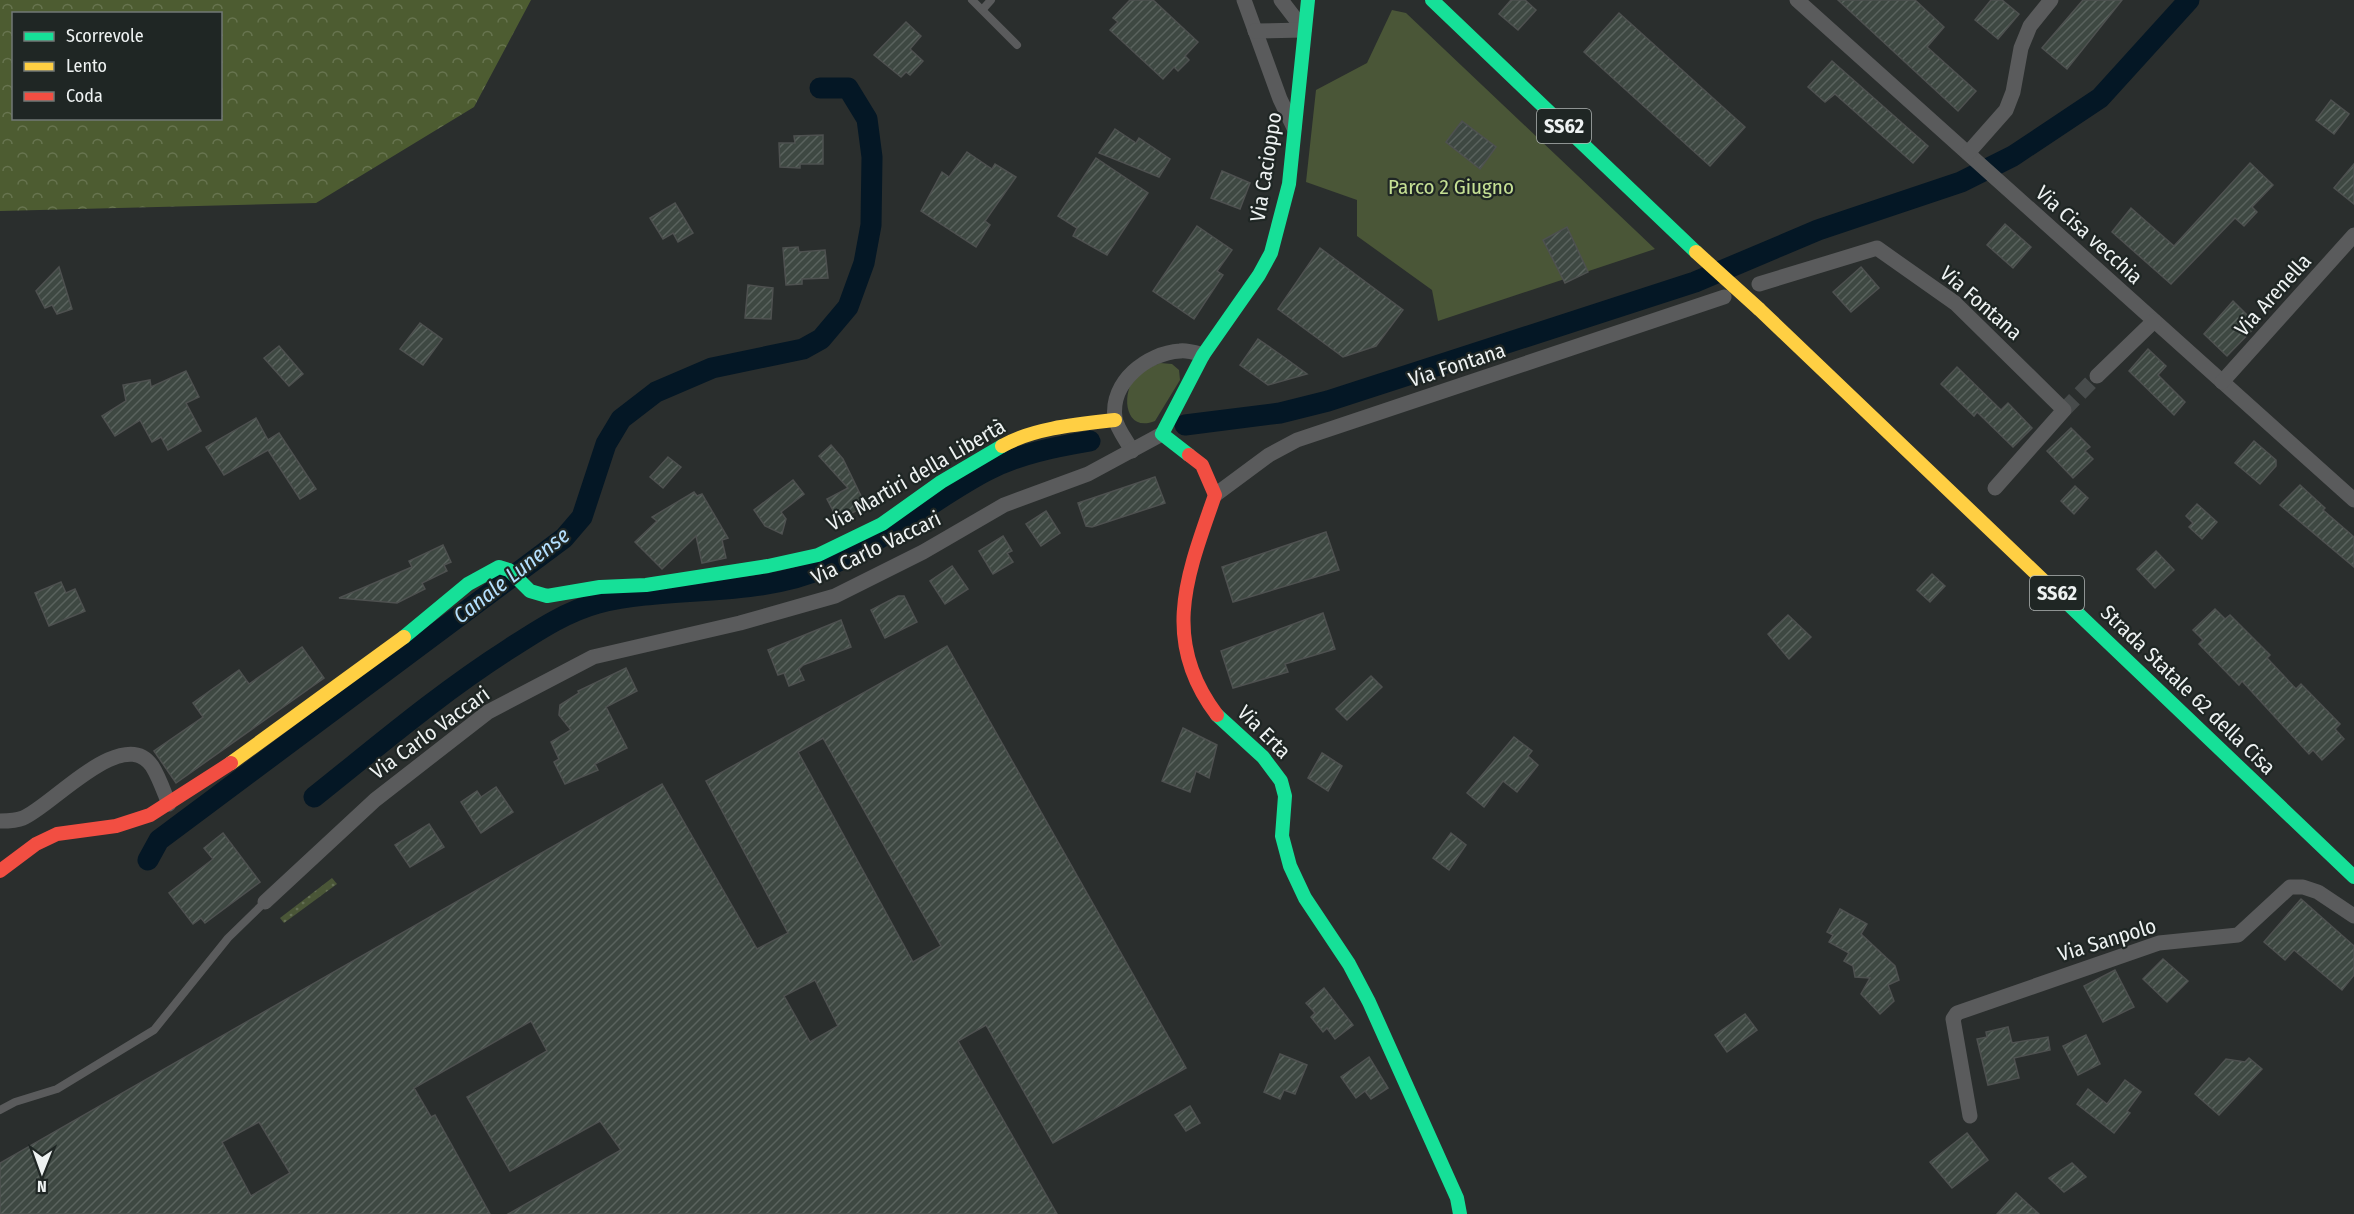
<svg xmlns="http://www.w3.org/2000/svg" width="2354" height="1214" font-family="'Fira Sans Condensed',sans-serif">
  <defs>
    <pattern id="grass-dots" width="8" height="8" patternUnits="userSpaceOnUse" patternTransform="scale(1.5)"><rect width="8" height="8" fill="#4a5637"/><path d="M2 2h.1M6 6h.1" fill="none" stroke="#646f54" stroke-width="1.8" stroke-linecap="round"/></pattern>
    <pattern id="forest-crowns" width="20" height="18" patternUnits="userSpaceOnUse" patternTransform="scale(1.5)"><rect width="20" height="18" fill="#4d5c31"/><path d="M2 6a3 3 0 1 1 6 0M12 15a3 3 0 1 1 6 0" fill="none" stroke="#67744f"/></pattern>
    <pattern id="building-hatch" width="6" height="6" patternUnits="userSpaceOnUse" patternTransform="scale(1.5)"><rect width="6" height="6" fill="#3e4842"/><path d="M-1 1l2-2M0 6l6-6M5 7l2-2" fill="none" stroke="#5a635e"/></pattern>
  </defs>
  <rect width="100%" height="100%" fill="#2a2e2d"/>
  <polygon fill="url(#grass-dots)" points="332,878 337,884 284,923 280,918"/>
  <path fill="url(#forest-crowns)" fill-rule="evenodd" d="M0,0H531L474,107L316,203L0,211ZM14,14H220V118H14Z"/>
  <g fill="#4a5637">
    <polygon points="1392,10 1406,13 1655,249 1438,321 1432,290 1357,236 1357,200 1306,182 1316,90 1367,63"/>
    <path d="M1160,363L1172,364L1179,370L1180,380L1155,421C1123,434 1120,389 1139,373C1144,369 1154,366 1160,363Z"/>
  </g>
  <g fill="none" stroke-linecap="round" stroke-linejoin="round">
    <g stroke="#041725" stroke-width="21">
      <polyline points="1185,425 1280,413 1328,401 1695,282 1818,230 1961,182 2013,156 2100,98 2189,0"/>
      <path d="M314,797C378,746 440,693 509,649C537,631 565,612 598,603C670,585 758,598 826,567C883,542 931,500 986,471C1018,454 1055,447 1090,441"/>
      <polyline points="148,860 159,840 564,538 582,517 606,444 621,419 656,392 712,368 803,349 821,339 848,307 864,263 871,225 872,157 867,119 848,88 820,88"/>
    </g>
  </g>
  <g fill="url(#building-hatch)" stroke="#4e5150" stroke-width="1.5" fill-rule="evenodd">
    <polygon points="1130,0 1153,0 1198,42 1185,56 1189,60 1178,71 1174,67 1163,79 1110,30 1118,22 1113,18"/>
    <polygon points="1511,0 1525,0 1536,10 1518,30 1499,14"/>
    <polygon points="1838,0 1915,0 1944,27 1927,47 1976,91 1958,111"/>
    <polygon points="1991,0 2002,0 2019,14 1998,39 1975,20"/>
    <polygon points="2083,0 2122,0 2067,69 2042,48"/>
    <polygon points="1619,13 1745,127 1710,166 1584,52"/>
    <polygon points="906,22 921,36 910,49 923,61 910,75 906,72 901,77 874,55"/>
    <polygon points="1832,61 1928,146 1913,163 1835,94 1825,102 1808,87"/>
    <polygon points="2331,100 2349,114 2334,134 2316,120"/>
    <polygon points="1462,121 1496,147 1480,169 1446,142"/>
    <polygon points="1115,129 1136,143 1139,138 1170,159 1159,177 1099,153"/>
    <polygon points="823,135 823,164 800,164 800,168 780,167 779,143 795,143 794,136"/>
    <polygon points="967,152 992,169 995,164 1016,177 985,221 990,225 976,247 921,211 942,172 949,177"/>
    <polygon points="1096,158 1148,193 1107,255 1073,236 1077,228 1058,216"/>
    <polygon points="2250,163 2273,185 2252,207 2257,212 2244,226 2235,218 2171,284 2112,232 2131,208 2174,246"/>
    <polygon points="2354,164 2354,204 2334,188"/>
    <polygon points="1222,171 1250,183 1240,209 1211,198"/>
    <polygon points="675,203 693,233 678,242 673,233 663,239 650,218"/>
    <polygon points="2005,224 2031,247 2013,268 1987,245"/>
    <polygon points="1197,226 1232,250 1217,271 1223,275 1194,319 1153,291"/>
    <polygon points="1567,227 1588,272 1565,283 1543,240"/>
    <polygon points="798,247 799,252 825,250 828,278 802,279 802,284 786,285 783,248"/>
    <polygon points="1320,248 1403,310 1376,346 1343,357 1278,309"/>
    <polygon points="59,267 72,309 57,314 52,305 45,308 36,291"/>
    <polygon points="1861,267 1879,288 1851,312 1833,292"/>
    <polygon points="748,285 773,288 771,319 745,318"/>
    <polygon points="2233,301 2257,325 2227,356 2204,334"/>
    <polygon points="420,323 442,339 423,365 400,349"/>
    <polygon points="1258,339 1281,355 1307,374 1268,385 1240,365"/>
    <polygon points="279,346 303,374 289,386 264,358"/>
    <polygon points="2148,349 2166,366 2158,375 2185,402 2174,415 2129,371"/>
    <polygon points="1957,367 2001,410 2008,403 2032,428 2013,447 1977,412 1974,416 1941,384"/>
    <polygon points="186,371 199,397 186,403 201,431 168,450 161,437 152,442 140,420 115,436 102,416 126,401 123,385 150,380 151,387"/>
    <polygon points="256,418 268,440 279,433 316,489 300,499 268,450 224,475 206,447"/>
    <polygon points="2071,428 2090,447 2085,451 2093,459 2073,478 2047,451"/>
    <polygon points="2254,441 2276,460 2276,466 2260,484 2235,463"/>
    <polygon points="831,445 843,459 863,500 857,503 860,509 838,520 827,499 848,488 819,456"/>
    <polygon points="668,457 681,467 663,488 650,477"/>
    <polygon points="1155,477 1165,503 1092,527 1086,526 1078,503"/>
    <polygon points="793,480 804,494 781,512 786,519 782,534 765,526 754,510"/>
    <polygon points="2300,485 2325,508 2323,510 2354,537 2354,567 2280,505"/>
    <polygon points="2075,486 2088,498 2074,514 2061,501"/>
    <polygon points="694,492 697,496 702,494 728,538 722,540 726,558 702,563 696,536 662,569 635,542 657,521 652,517"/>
    <polygon points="2197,504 2217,522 2202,539 2189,527 2193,523 2186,516"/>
    <polygon points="1046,511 1060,533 1041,546 1026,524"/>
    <polygon points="1326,532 1339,570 1233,602 1222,567"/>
    <polygon points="1003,536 1012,551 1007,553 1013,562 993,574 979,551"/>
    <polygon points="443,545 451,562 444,565 447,571 422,583 425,589 397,603 339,598 412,567 409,561"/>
    <polygon points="2156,551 2174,570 2155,588 2137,569"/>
    <polygon points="952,566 968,589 945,604 930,581"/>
    <polygon points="1932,574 1945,586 1930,602 1917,590"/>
    <polygon points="61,582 66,593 75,589 85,611 49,626 35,593"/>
    <polygon points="898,596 904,596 917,622 885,638 871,610"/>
    <polygon points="2215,609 2225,619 2230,615 2270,655 2267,658 2296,689 2301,684 2340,724 2335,729 2344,739 2322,760 2313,750 2309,754 2242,681 2239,685 2199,644 2203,640 2193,630"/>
    <polygon points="1323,613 1335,649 1285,664 1288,672 1233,688 1221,651"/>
    <polygon points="1788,615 1811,637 1789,659 1768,634"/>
    <polygon points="841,620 851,647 803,665 799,669 804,680 789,686 784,673 778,675 768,650"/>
    <path d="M947,646L1186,1068L1053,1143L986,1025L958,1041L1057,1214H508L621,1150L600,1121L510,1171L467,1097L547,1051L531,1021L414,1088L431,1117L435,1115L490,1214H0V1163L662,784L757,949L788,933L706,781ZM823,738L941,946L913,962L798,752ZM815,980L838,1026L810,1042L784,996ZM259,1122L290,1173L251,1196L222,1142Z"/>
    <polygon points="302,647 324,678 176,783 154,751 203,717 193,703 239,670 249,684"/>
    <polygon points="626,668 637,691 606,707 627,748 595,764 598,770 565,784 554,762 559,759 551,742 571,730 559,715 560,705 579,693 578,691"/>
    <polygon points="1371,676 1382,687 1347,720 1336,709"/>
    <polygon points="1183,728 1217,745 1209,778 1196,771 1190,792 1162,781"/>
    <polygon points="1514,737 1532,751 1528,756 1538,765 1517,792 1503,781 1484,807 1467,793"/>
    <polygon points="1322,753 1342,766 1328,791 1308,778"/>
    <polygon points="496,787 513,812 481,833 461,802 477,791 481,797"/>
    <polygon points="429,824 444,847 410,867 395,845"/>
    <polygon points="223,833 260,882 205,923 201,918 193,924 169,893 213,859 204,848"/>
    <polygon points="1451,833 1466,845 1449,870 1433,858"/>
    <polygon points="2301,899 2354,946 2354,975 2342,990 2294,950 2285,960 2264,942"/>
    <polygon points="1840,909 1867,924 1861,934 1895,966 1899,980 1888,985 1894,1001 1880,1014 1861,994 1870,978 1855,977 1853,966 1844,961 1849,953 1829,942 1833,935 1827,932"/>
    <polygon points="2163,959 2188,981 2167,1002 2143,979"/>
    <polygon points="2115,970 2134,1007 2103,1022 2084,986"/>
    <polygon points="1324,988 1353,1025 1335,1039 1327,1028 1323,1032 1311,1017 1315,1013 1306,1003"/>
    <polygon points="1745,1014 1757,1030 1727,1052 1715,1035"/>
    <polygon points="2008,1027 2012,1043 2048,1037 2050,1050 2014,1058 2019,1078 1988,1085 1977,1039 1987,1037 1986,1032"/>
    <polygon points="2086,1035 2100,1064 2078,1075 2063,1046"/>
    <polygon points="1280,1054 1307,1065 1295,1094 1284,1090 1280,1099 1264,1092"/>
    <polygon points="1369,1057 1388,1088 1371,1099 1365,1091 1356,1098 1341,1077"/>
    <polygon points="2249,1058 2262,1069 2219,1115 2195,1094 2226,1059 2245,1062"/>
    <polygon points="2125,1080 2141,1092 2127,1111 2130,1113 2114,1133 2077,1104 2088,1089 2107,1104"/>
    <polygon points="1190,1106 1200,1123 1186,1131 1175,1115"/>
    <polygon points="1967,1133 1988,1160 1952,1188 1930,1162"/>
    <polygon points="2072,1163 2086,1177 2064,1192 2049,1178"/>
    <polygon points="2016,1193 2039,1214 1997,1214"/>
  </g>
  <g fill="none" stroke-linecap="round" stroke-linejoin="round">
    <polyline stroke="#474b4b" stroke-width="15" stroke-dasharray="15 8" stroke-linecap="butt" points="2064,410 2097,376"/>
    <g stroke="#5a5b5c" stroke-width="8">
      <polyline points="972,0 1017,45"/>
      <polyline points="983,9 991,0"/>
      <polyline points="0,1110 15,1102 57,1089 154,1030 228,938 265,902"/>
    </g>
    <g stroke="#5a5b5c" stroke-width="15">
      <polyline points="1244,0 1280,99 1294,128"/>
      <polyline points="1281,0 1304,30"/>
      <polyline points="1797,0 2354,500"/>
      <polyline points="1255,31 1304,30"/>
      <polyline points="1968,153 2006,110 2013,92 2021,48 2030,26 2051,0"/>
      <polyline points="1759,284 1877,248 1955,303 2064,410 1995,488"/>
      <polyline points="2097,376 2154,321"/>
      <polyline points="2222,382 2354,235"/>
      <path d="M1132,451C1127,441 1117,429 1115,418C1110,382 1147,353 1180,351C1187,350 1196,353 1203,355"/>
      <polyline points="1215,495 1269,455 1297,440 1724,297"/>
      <path d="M0,821C8,821 16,821 23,818C51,807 123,724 152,766C159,777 164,792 169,804"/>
      <polyline points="265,902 375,800 488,712 593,657 740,623 835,596 923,552 1004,505 1088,474 1162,434"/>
      <polyline points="1970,1116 1953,1019 1957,1013 2159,943 2238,935 2290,887 2303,887 2318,892 2354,916"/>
    </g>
    <g stroke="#16e098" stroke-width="14">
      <polyline points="1432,0 1696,252"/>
      <polyline points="1189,455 1162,434 1203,355 1259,275 1271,253 1289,184 1308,0"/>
      <polyline points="2047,584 2354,877"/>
      <polyline points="404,637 468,584 499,567 509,570 530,591 547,596 600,587 646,585 768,566 818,555 882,524 941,482 1002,446"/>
      <polyline points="1217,715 1263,757 1281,781 1285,796 1282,836 1290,866 1305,898 1349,964 1369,1002 1457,1198 1460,1214"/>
    </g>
    <g stroke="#ffcf43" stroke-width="14">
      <polyline points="1759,309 2047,584"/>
      <path d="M1002,446C1033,428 1079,424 1115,420"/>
      <polyline points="231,763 404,637"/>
    </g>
    <g stroke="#f24e42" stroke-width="14">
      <path d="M1189,455L1202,465L1215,495C1187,575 1160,640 1217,715"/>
      <polyline points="0,871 36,844 57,834 116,826 150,815 231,763"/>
    </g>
    <polyline stroke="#ffcf43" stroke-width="14" points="1696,252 1759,309"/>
  </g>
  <g text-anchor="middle" stroke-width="4.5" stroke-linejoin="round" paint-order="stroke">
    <g fill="#1f2624" stroke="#b0b5b4" stroke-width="1.5">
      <rect x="1537" y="109" width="54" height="34" rx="4.5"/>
      <rect x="2030" y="576" width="54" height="34" rx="4.5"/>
    </g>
    <g font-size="20" font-weight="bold" fill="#eef2f2">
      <text x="1564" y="133">SS62</text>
      <text x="2057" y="600">SS62</text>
    </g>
    <g font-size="21" fill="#eef2f2" stroke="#1f2624">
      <text transform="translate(1266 167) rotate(-81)" y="7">Via Cacioppo</text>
      <text transform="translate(2089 235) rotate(42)" y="7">Via Cisa vecchia</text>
      <text transform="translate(2273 295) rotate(-48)" y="7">Via Arenella</text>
      <text transform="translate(1981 303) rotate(41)" y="7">Via Fontana</text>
      <text transform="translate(1457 365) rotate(-18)" y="7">Via Fontana</text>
      <text transform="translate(916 475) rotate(-30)" y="7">Via Martiri della Libertà</text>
      <text transform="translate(876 548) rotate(-26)" y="7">Via Carlo Vaccari</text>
      <text transform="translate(2188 690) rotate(44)" y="7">Strada Statale 62 della Cisa</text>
      <text transform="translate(1264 732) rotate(45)" y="7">Via Erta</text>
      <text transform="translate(430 733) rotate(-36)" y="7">Via Carlo Vaccari</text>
      <text transform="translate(2107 940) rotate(-17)" y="7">Via Sanpolo</text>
    </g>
    <g font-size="21" fill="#c5e094" stroke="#1f2624">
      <text x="1451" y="194">Parco 2 Giugno</text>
    </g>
    <g font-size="22" font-style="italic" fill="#b4e0ff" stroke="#1f2624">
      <text transform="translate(511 575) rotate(-38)" y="8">Canale Lunense</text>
    </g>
  </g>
  <rect x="12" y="12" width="210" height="108" fill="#1f2624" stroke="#727876" stroke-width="1.5"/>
  <rect x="24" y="32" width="30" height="9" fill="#16e098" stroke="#727876" stroke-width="1.5"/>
  <text x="66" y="42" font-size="18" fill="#eef2f2">Scorrevole</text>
  <rect x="24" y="62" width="30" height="9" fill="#ffcf43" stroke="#727876" stroke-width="1.5"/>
  <text x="66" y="72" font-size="18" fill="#eef2f2">Lento</text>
  <rect x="24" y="92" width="30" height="9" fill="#f24e42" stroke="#727876" stroke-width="1.5"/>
  <text x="66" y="102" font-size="18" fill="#eef2f2">Coda</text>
  <g transform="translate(42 1172) rotate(181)" stroke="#1f2624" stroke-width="4.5" paint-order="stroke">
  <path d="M0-4.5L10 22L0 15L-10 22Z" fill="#eef2f2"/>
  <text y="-9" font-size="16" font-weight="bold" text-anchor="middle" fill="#eef2f2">N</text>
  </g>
</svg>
